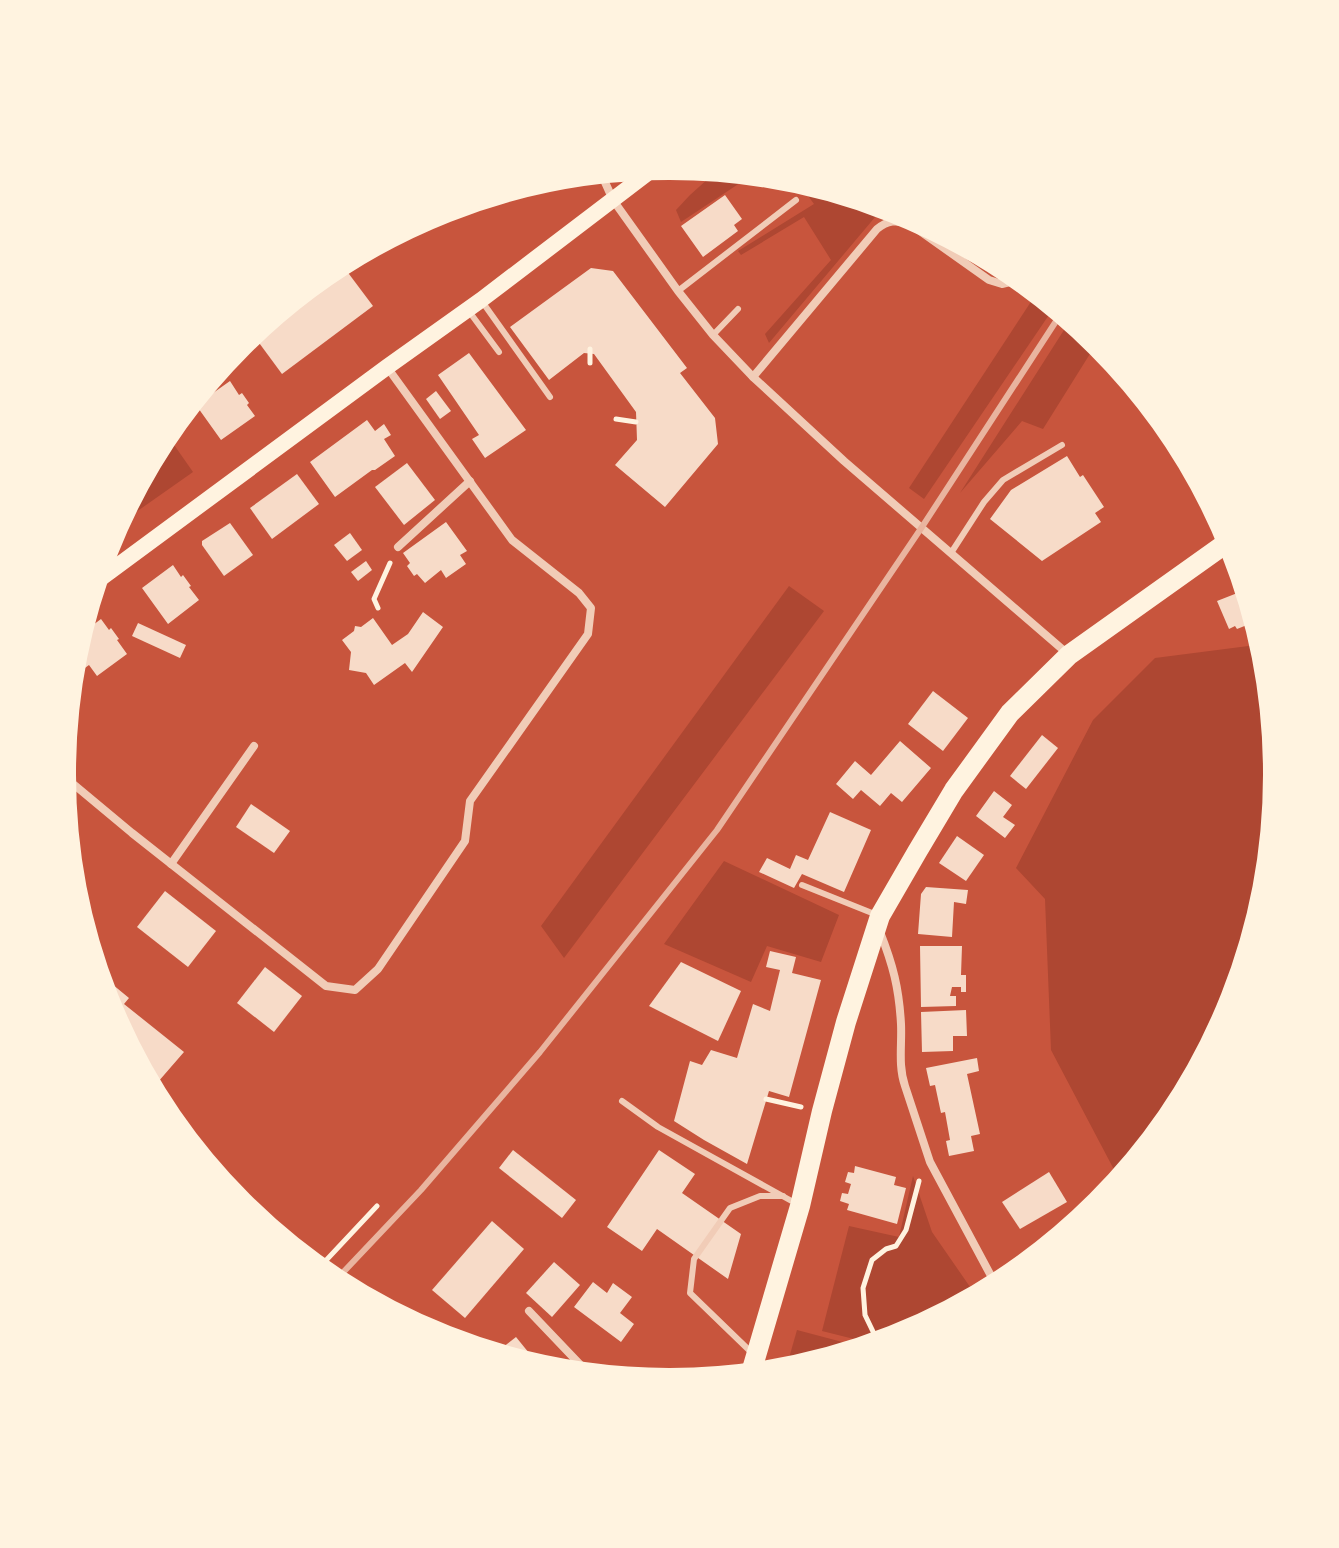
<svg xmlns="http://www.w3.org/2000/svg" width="1339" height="1548" font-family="Georgia,serif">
  <rect width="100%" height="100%" fill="#c8553d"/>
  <g fill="#ae4732">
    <polygon points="719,169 755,173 681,222 676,210 690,195"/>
    <polygon points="795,178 861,198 876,216 769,343 765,334 831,260 804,217 741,255 738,251 814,204"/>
    <polygon points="1038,291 1055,306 924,499 909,488"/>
    <polygon points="1071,319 1098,341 1043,429 1022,421 960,493"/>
    <polygon points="165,432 193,472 129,517 124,509"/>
    <polygon points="789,586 824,611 564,958 541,926"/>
    <polygon points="1264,644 1267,656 1279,774 1267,893 1232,1008 1176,1113 1120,1181 1051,1050 1045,899 1016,868 1093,720 1155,658"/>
    <polygon points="724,861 839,915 821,962 767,946 751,982 664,944"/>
    <polygon points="913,1176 932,1232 977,1297 902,1337 878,1345 822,1331 849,1226 899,1237"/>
    <polygon points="797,1330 865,1348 785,1372"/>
  </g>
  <g fill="#f7dbc8">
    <polygon points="725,195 742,219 734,225 738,231 703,257 681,226"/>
    <polygon points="340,262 373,306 282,374 251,332 331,267"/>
    <polygon points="591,268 613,271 687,368 680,373 715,418 718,444 665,507 615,465 637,440 636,412 594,354 584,353 549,380 510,327"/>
    <polygon points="469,353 526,430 485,458 472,439 479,435 438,375"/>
    <polygon points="230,381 239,395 242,393 249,403 247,405 255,416 221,440 196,405"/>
    <polygon points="436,391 451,411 440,419 426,399"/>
    <polygon points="367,420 375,431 384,424 391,435 384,439 395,456 375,470 372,470 335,497 310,462"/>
    <polygon points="1067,456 1080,477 1083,475 1104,507 1095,513 1101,522 1042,561 990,519 1011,490"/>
    <polygon points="407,463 435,500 404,525 375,487"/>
    <polygon points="297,474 319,504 272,539 250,508"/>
    <polygon points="446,522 467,551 460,555 466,564 446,578 441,570 425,583 417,574 414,576 407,566 410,563 403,553"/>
    <polygon points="230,523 253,555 224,576 202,545 202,541"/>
    <polygon points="350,533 362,550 347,561 334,545"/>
    <polygon points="366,561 372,570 358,581 351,572"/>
    <polygon points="173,565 181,577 183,575 191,586 189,587 199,600 168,624 142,588"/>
    <polygon points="1245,590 1256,618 1253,620 1252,623 1237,629 1235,626 1229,629 1217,601"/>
    <polygon points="423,612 443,627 412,672 405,663 374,685 366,673 349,670 351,652 342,640 354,631 355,626 361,627 373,618 392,645 408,634"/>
    <polygon points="101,619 109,630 111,628 119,639 117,640 127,654 97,676 89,665 78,673 71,663 77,637"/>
    <polygon points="138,623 186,645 180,658 132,636"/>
    <polygon points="69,683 80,693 67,708 68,696"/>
    <polygon points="933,691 968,718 943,751 908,724"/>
    <polygon points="1042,735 1058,748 1026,789 1010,776"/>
    <polygon points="900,741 931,768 902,802 891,793 880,806 861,790 853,799 836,784 855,761 871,775"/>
    <polygon points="994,791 1012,805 1003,817 1015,825 1005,838 976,816"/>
    <polygon points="251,804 290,831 274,853 236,827"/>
    <polygon points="830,812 871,830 844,892 802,874 794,888 759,872 767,858 790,869 796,855 808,860"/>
    <polygon points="957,836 984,855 966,881 939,863"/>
    <polygon points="926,887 968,890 966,904 954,902 952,937 918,934 921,894"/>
    <polygon points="165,891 216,931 188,967 137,927"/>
    <polygon points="920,946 962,946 961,975 966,975 966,992 961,992 961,987 952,987 950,996 956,996 956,1006 921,1007"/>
    <polygon points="770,951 796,957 792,973 821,980 789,1097 769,1091 747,1164 704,1140 674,1121 690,1061 702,1065 711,1050 737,1058 753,1004 770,1011 780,970 766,967"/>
    <polygon points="681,962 741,991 718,1041 649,1006"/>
    <polygon points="265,967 302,996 274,1032 237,1003"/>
    <polygon points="99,984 107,990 112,984 129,998 124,1004 184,1052 151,1090 106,1007"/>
    <polygon points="966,1010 967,1036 953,1036 953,1051 922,1052 921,1012"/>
    <polygon points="977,1058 979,1071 967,1074 980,1134 971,1136 974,1151 949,1156 946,1141 950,1140 945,1112 941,1113 935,1085 930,1086 926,1068"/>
    <polygon points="513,1150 576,1200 562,1218 499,1168"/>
    <polygon points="659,1150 695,1174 682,1193 741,1234 728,1279 657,1229 642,1251 607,1227"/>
    <polygon points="855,1166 896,1177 894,1185 906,1188 897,1224 847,1210 849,1204 840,1201 842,1193 848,1194 851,1184 845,1182 848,1172 854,1173"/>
    <polygon points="1049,1172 1067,1202 1020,1229 1002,1202"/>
    <polygon points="492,1221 524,1249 465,1318 432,1290"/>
    <polygon points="554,1262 580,1285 552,1317 526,1293"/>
    <polygon points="593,1282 607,1293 613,1283 632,1297 620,1313 634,1324 621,1342 574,1307"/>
    <polygon points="516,1337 542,1369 494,1354"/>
  </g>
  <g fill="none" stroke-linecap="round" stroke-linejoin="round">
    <g stroke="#fff3e0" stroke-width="5">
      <polyline points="590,363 590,349"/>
      <polyline points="616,419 636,422"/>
      <polyline points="378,608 374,599 390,563"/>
      <polyline points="766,1099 801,1107"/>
      <polyline points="317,1270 377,1206"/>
      <polyline points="879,1344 865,1315 863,1288 872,1260 886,1249 896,1246 906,1230 919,1181"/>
    </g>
    <g stroke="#f1ccb7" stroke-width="6">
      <polyline points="897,221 898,210"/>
      <polyline points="678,291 796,200"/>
      <polyline points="481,300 550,397"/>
      <polyline points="468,310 499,352"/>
      <polyline points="713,335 738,309"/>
      <polyline points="951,553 984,502 1003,480 1062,445"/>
      <polyline points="802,885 877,915"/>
      <polyline points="622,1101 658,1127 797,1204"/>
      <polyline points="751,1352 690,1293 694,1259 730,1208 760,1196 783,1196"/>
    </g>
    <g stroke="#f1ccb7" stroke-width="8">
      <polyline points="600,171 613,200 678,291 713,335 753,377 844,461 1069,655"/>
      <path d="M753,377L877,229C888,220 896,220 910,224L989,280L1002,284L1023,279"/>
      <polyline points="398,547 470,481"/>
      <polyline points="60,773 132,833 326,986 355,990 378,969 465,841 470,801 588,634 591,608 579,593 512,540 387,367"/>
      <polyline points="171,864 254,746"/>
      <path d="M880,932C893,965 899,988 901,1024C902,1045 898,1066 905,1086L930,1162L997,1287"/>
      <polyline points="529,1311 591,1376"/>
      <polyline points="609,1378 621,1373 647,1378 650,1382"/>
    </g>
    <polyline stroke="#fff3e0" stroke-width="16" points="93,584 387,367 481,300 657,166"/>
    <polyline stroke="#fff3e0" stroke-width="20" points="750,1376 800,1206 822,1111 846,1022 880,916 917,852 954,790 1010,713 1069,655 1232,539"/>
    <polyline stroke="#e9b49f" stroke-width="6" points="334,1282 421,1190 540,1052 717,830 922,527 1062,312"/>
  </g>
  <path d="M0 0H1339V1548H0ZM669 178H670A595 595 0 0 1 1265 773V775A595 595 0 0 1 670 1370H669A595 595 0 0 1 74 775V773A595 595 0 0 1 669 178Z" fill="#fff3e0" fill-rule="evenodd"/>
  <path fill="none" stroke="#fff3e0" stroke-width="4" d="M669 178H670A595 595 0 0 1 1265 773V775A595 595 0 0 1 670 1370H669A595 595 0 0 1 74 775V773A595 595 0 0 1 669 178Z"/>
</svg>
